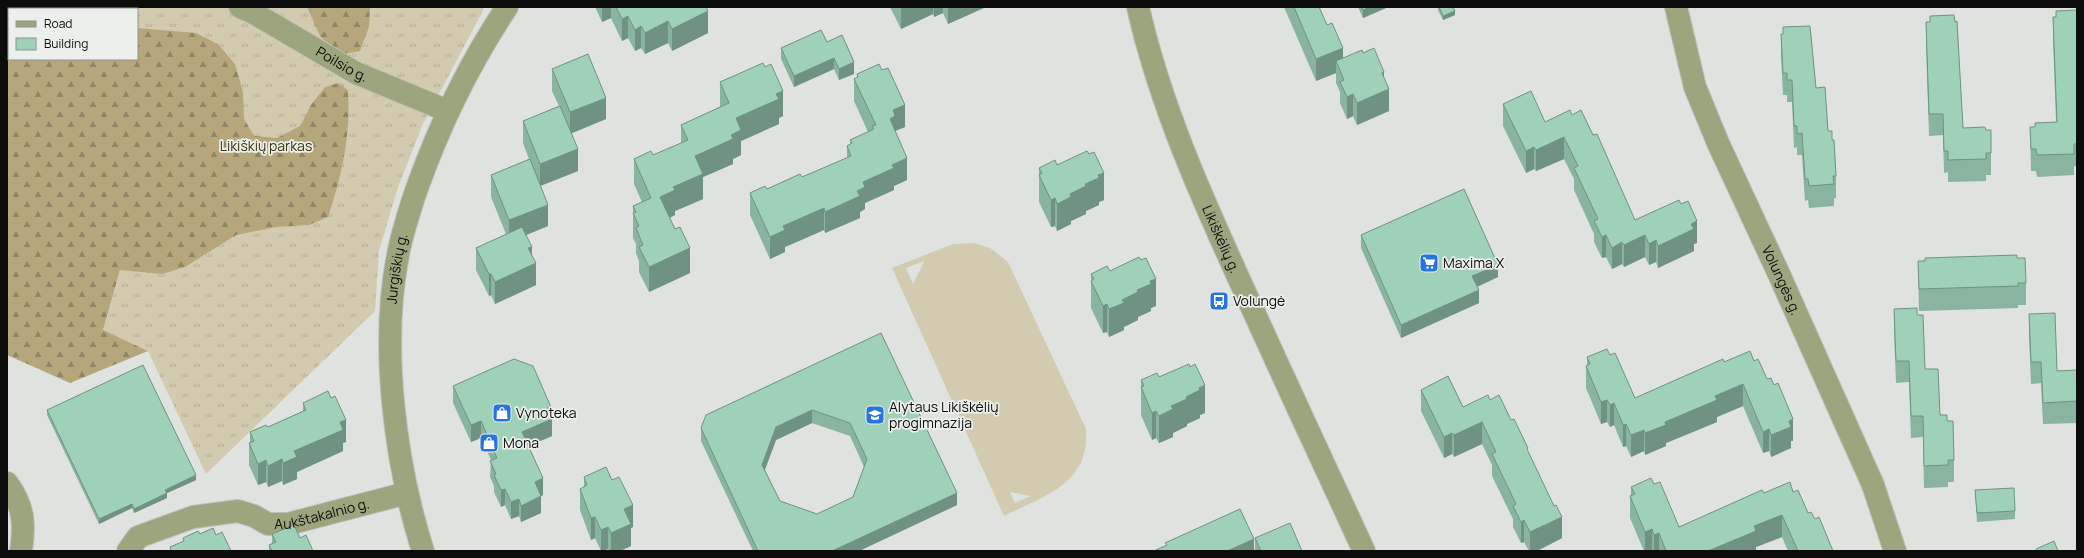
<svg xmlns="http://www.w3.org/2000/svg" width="2084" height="558" font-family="Manrope,sans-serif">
  <defs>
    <pattern id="grass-tufts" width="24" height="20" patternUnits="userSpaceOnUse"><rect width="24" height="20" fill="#d3cbb0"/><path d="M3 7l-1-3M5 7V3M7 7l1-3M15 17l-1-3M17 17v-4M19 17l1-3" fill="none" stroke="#b4ad96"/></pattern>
    <pattern id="forest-firs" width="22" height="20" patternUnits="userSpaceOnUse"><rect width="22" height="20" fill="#b5a77b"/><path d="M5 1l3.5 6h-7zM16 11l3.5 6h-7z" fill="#918663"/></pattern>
  </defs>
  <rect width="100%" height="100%" fill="#dfe2de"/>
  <polygon fill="url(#grass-tufts)" points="134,7 485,7 422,126 397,190 379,251 375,311 206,474 148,351 103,330 120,270 137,59 137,9 134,9"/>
  <g fill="url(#forest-firs)">
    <path d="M7,7H107L108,9H9V59H137V28L196,33L218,44L235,64L243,92L244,119L254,136L277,138L300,126L311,105L325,87L338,83L348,90C351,135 342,175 328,217L309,225L276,227L236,235L185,267L162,274L120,270L103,330L148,351L70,383L7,355Z"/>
    <polygon points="307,7 370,7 369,27 360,51 338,55 320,36"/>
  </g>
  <path fill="#d3cbb0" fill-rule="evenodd" d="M974,243L990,248L1008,262L1086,429C1090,484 1046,495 1004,516L892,268L953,244ZM924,261V262L913,284L906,268ZM1010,492L1030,496H1031L1015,503Z"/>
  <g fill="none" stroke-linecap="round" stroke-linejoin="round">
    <defs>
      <g id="minor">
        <path id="s1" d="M240,7L252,12L356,73L448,111"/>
        <path id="s2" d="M1138,7C1160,105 1202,198 1244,290C1283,377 1324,464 1364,551"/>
        <path id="s3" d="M1676,7L1695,87L1718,143L1778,272L1873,485L1895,551"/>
        <path d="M7,483C24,506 25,524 21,551"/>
        <path id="s4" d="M128,551L138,537L193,517L238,511L254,516L268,524H288L407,493"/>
        <path id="s5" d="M423,551C395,463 380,346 398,255C402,233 409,212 416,191C439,126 469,64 507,7"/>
      </g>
    </defs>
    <use href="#minor" stroke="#bdc0bc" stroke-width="24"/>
    <use href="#minor" stroke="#9da57e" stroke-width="22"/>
  </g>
  <g fill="#89b49f" fill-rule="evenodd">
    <polygon points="595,7 706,7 708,33 672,51 668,43 645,54 641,48 635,51 628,38 622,41 611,18 602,22"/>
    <polygon points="890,7 986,7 948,24 943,13 934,17 933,14 901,29"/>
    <polygon points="1284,7 1319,7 1327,25 1343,58 1363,53 1384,78 1389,111 1357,125 1353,116 1347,119 1340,103 1340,92 1336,83 1336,73 1316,81"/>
    <polygon points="1358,7 1386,7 1386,8 1363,18"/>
    <polygon points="1438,7 1453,7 1455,15 1443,20 1438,10"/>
    <polygon points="2077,10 2077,166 2074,166 2074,175 2037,177 2036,171 2031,171 2030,127 2035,127 2056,122 2053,39 2053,17 2056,17"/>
    <polygon points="1926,22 1963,128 1986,130 1991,153 1991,175 1986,175 1986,181 1948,182 1948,172 1944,173 1943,135 1929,136 1926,44"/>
    <polygon points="1783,27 1816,88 1828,131 1836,176 1836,198 1834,198 1834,206 1809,208 1808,200 1805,201 1802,155 1797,155 1797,147 1794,148 1792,102 1787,102 1787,95 1783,95 1781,56 1781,34 1783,34"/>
    <polygon points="827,42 854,74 839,80 834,69 794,87 781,59 781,48"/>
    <polygon points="552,69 606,119 571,133 578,171 540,186 548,226 526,235 532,255 536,285 495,304 491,295 489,296 476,270 476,248 506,234 491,197 491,175 529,159 523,143 523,121 559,106 552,91"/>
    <polygon points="857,74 905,127 895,131 895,132 907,180 894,186 894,190 865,203 865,209 860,212 860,218 825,233 824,230 785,247 785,252 770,259 750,215 750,193 767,189 802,177 847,158 847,146 850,144 850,140 868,132 854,101 854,79 857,77"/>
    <polygon points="720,82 783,116 779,118 779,124 741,141 741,155 733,159 733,164 703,177 703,199 675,211 675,215 670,218 690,273 649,292 639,272 639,261 636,253 636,244 633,238 633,206 642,202 634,184 634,159 653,155 681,143 681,125 720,107"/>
    <polygon points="1503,104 1545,122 1572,115 1593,135 1635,220 1697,243 1694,244 1694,251 1658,268 1656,262 1649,265 1645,257 1624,267 1622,264 1612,269 1606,257 1602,258 1594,242 1594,234 1574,190 1574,179 1564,159 1536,171 1534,169 1526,173 1503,126"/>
    <polygon points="1057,165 1104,200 1099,202 1099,205 1086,211 1086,214 1071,221 1071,224 1057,231 1055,226 1051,227 1039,202 1039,168"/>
    <polygon points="1361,235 1498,277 1477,287 1479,303 1401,338 1361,248"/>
    <polygon points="2017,258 2026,283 2026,305 2018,305 2018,308 1919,311 1918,261"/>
    <polygon points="1091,274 1156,306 1151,308 1151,311 1138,317 1138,320 1124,327 1124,330 1109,337 1107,332 1103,333 1091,308"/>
    <polygon points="1894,309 1917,315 1925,369 1940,415 1947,421 1954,460 1954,482 1948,482 1948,487 1924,488 1923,437 1911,438 1909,382 1896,383 1894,331"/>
    <polygon points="2029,314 2057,371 2077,370 2077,423 2043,424 2041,383 2031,384 2029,336"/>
    <path d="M881,333L957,505L859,551H753L701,441V428ZM812,423L850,436L864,467L853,497L817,514L780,501L765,470L776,440Z"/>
    <polygon points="1610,355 1635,398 1724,362 1754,361 1793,441 1791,441 1791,448 1771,457 1769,451 1763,453 1743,406 1717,417 1717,422 1666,443 1666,446 1645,455 1644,451 1631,457 1626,446 1623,447 1614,425 1610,427 1607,422 1601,424 1586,388 1586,366 1587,366 1587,357"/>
    <polygon points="1159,377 1205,413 1200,415 1200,418 1187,424 1187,426 1173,433 1173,437 1159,443 1156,438 1152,440 1141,415 1141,380"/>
    <polygon points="453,386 551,416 552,436 528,446 543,495 541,496 541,513 521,522 519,516 511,519 505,505 501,507 494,492 494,486 490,477 491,460 481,438 471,442 453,403"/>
    <polygon points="1421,390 1463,407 1490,400 1511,420 1528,452 1562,538 1537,551 1529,551 1524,542 1521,543 1513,527 1513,519 1492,476 1492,465 1482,444 1454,457 1452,454 1444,458 1421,411"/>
    <polygon points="303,403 346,442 343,443 343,451 297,472 297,479 283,485 282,481 268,487 266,482 258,485 249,465 249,443 250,443 250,432 268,427 303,411"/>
    <polygon points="47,410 196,480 167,493 167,498 134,513 132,508 99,524 47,415"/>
    <polygon points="584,477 633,527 631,528 631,546 620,551 610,551 608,549 603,551 601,551 595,538 591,540 580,510 580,489 584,487"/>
    <polygon points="1654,484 1679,527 1764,493 1793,492 1808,513 1815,519 1833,551 1788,551 1782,537 1756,547 1756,551 1644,551 1630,518 1630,496 1631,495 1631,487"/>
    <polygon points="1975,490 2015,511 2015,519 1977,522"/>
    <polygon points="272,534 300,538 313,551 269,551 269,545 272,543"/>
    <polygon points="1255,538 1302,551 1255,551"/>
  </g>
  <g fill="#6f9282">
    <polygon points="602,7 611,7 611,18 602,22"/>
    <polygon points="901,7 933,7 933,14 901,29"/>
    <polygon points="934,7 943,7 943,13 934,17"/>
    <polygon points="948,7 986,7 948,24"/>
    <polygon points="1369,7 1386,7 1386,8 1363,18 1363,10"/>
    <polygon points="708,11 708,33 672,51 672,29"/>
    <polygon points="1455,11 1455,15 1443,20 1443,16"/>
    <polygon points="628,16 628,38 622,41 622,19"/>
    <polygon points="668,21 668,43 645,54 645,33"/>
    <polygon points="641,26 641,48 635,51 635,30"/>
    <polygon points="1343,48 1343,70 1336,61 1336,73 1316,81 1316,59"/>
    <polygon points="834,58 834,69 794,87 794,76"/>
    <polygon points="854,62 854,74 839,80 839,69"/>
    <polygon points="1384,72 1384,91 1389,89 1389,111 1357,125 1357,103 1382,73"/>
    <polygon points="783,91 783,116 779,118 779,124 741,141 741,155 733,159 733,164 703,177 703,199 675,211 675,215 660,222 660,197 673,187 695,156 731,135 736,118 776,94"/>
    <polygon points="1353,94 1353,116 1347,119 1347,97"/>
    <polygon points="606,98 606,119 570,134 570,112"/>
    <polygon points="905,105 905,127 895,131 895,138 890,119 893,110"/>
    <polygon points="1564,137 1564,159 1536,171 1536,150"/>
    <polygon points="1534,147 1534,169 1526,173 1526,151"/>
    <polygon points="578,149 578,171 540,186 540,164"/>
    <polygon points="907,158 907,180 894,186 894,190 865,203 865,209 860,212 860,218 825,233 825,212 857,191 863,182 892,165"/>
    <polygon points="1104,173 1104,200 1099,202 1099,205 1086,211 1086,214 1071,221 1071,224 1057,231 1057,204 1070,194 1098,175"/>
    <polygon points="1055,198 1055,226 1051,227 1051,200"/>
    <polygon points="548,205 548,226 509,242 509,220"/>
    <polygon points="824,208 824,230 785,247 785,252 770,259 770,237 783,226"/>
    <polygon points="1697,221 1697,243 1694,244 1694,251 1658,268 1658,246 1691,224"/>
    <polygon points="1606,235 1606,257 1602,258 1602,237"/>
    <polygon points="1645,235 1645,257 1624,267 1624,245"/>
    <polygon points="1656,240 1656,262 1649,265 1649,244"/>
    <polygon points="1622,242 1622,264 1612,269 1612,248"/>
    <polygon points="532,247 532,265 536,263 536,285 495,304 495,282 528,248"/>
    <polygon points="690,248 690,273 649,292 649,267"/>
    <polygon points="1498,265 1498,277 1472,289 1472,276"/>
    <polygon points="489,274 491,274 491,295 489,296"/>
    <polygon points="1156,279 1156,306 1151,308 1151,311 1138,317 1138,320 1124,327 1124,330 1109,337 1109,309 1122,300 1150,281"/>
    <polygon points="1479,290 1479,303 1401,338 1401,325"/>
    <polygon points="1107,304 1107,332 1103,333 1103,306"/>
    <polygon points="1743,384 1743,406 1717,417 1717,422 1666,443 1666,446 1645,455 1645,433 1665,422 1715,396"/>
    <polygon points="1205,385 1205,413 1200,415 1200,418 1187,424 1187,426 1173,433 1173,437 1159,443 1159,416 1171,406 1199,388"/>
    <polygon points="1607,400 1607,422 1601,424 1601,402"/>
    <polygon points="1614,403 1614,425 1610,427 1610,405"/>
    <polygon points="551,407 551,420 552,419 552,436 522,449 522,432 547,408"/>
    <polygon points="812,410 812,423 776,440 762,477 762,465 776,427"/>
    <polygon points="1156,411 1156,438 1152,440 1152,413"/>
    <polygon points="1793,419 1793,441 1791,441 1791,448 1771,457 1771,435 1789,421"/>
    <polygon points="346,420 346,442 343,443 343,451 297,472 297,479 283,485 283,463 294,451 340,422"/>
    <polygon points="481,421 481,438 471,442 471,425"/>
    <polygon points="1482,422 1482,444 1454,457 1454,435"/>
    <polygon points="1626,424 1626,446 1623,447 1623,425"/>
    <polygon points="1769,429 1769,451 1763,453 1763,432"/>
    <polygon points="1644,430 1644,451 1631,457 1631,435"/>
    <polygon points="1452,433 1452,454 1444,458 1444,437"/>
    <polygon points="282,459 282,481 268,487 268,466"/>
    <polygon points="266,460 266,482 258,485 258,464"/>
    <polygon points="196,475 196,480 165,494 165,490"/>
    <polygon points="543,478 543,495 535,499 535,482"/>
    <polygon points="505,489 505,505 501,507 501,490"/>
    <polygon points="167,493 167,498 134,513 134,509"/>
    <polygon points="957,493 957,505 859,551 832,551"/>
    <polygon points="541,496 541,513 521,522 521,506"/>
    <polygon points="519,499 519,516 511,519 511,502"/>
    <polygon points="132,504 132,508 99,524 99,519"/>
    <polygon points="633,505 633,527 631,528 631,546 620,551 611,551 611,533 624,509"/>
    <polygon points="1782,515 1782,537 1756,547 1756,551 1708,551 1754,526"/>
    <polygon points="595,517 595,538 591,540 591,518"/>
    <polygon points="1562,517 1562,538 1537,551 1530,551 1530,532"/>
    <polygon points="1524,520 1524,542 1521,543 1521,522"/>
    <polygon points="608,527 608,549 603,551 601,551 601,530"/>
    <polygon points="1652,529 1652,551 1645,551 1645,532"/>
    <polygon points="1659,533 1659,551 1654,551 1654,535"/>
    <polygon points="1254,539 1254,551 1227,551"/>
  </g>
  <g fill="#9fd1b9" stroke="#6f9282" fill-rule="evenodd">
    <polygon points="616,7 706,7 708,11 672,29 668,21 645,33 641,26 635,30 628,16 622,19"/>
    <polygon points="1294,7 1319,7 1327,25 1332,23 1343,48 1316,59"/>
    <polygon points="1362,7 1369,7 1363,10"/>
    <polygon points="1439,7 1453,7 1455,11 1443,16"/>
    <polygon points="2077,10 2077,144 2074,144 2074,154 2037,155 2036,149 2031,149 2030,127 2035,127 2035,123 2057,122 2053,17 2056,17 2056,11"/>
    <polygon points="1954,15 1955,22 1957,21 1963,128 1985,127 1986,130 1991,130 1991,153 1986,153 1986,159 1948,160 1948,151 1944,151 1943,114 1929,114 1926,22 1930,22 1930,16"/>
    <polygon points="1810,26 1816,88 1825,87 1828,131 1832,131 1832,140 1834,140 1836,176 1833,176 1834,184 1809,186 1808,179 1805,179 1802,133 1797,134 1797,126 1794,126 1792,80 1787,80 1787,73 1783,73 1781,34 1783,34 1783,27"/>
    <polygon points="821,30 827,42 842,35 854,62 839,69 834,58 794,76 781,48"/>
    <polygon points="1374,48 1384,72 1382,73 1389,89 1357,103 1353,94 1347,97 1340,82 1344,80 1336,61 1362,50 1363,53"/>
    <polygon points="588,54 606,98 570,112 552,69"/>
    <polygon points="763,63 765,67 771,64 783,91 776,94 779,99 736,118 741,130 731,135 733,139 695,156 703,174 673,187 675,190 660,197 675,229 680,227 690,248 649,267 639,247 643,245 636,228 639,226 633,213 636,212 633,206 651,198 634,159 651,151 653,155 688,140 681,125 729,103 720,82"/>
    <polygon points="879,64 882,70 888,68 905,105 893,110 895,116 890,119 907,158 892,165 894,168 863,182 865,187 857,191 860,196 825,212 824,208 783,226 785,230 770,237 750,193 765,186 767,189 800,174 802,177 851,156 847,146 852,143 850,140 874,129 872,126 876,125 854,79 858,77 857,74"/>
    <polygon points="1531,91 1545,122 1570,110 1572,115 1581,110 1593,135 1597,134 1635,220 1679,200 1681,204 1688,201 1697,221 1691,224 1694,229 1658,246 1656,240 1649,244 1645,235 1624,245 1622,242 1612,248 1606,235 1602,237 1594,221 1598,219 1574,168 1578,166 1564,137 1536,150 1534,147 1526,151 1503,104"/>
    <polygon points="560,106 578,149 540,164 523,121"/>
    <polygon points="1087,151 1089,154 1094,152 1104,173 1098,175 1099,178 1085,184 1086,186 1070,194 1071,197 1057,204 1055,198 1051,200 1039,175 1042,173 1039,168 1055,160 1057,165"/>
    <polygon points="530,159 548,205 509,220 491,175"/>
    <polygon points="1464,189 1498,265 1472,276 1479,290 1401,325 1361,235"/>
    <polygon points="522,227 532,247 528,248 536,263 495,282 491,274 489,274 476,248"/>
    <polygon points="2017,255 2017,258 2025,258 2026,283 2018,283 2018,286 1919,289 1918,261 1925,261 1925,258"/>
    <polygon points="1139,257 1141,260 1146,258 1156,279 1150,281 1151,284 1137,290 1138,292 1122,300 1124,303 1109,309 1107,304 1103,306 1091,281 1094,279 1091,274 1107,266 1110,271"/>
    <polygon points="1917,308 1917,315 1923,315 1925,369 1938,369 1940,415 1947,415 1947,421 1953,421 1954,460 1948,460 1948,465 1924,466 1923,416 1911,416 1909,361 1896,361 1894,309"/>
    <polygon points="2055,313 2057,371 2077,370 2077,401 2043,403 2041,362 2031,362 2029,314"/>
    <path d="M881,333L957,493L832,551H758L701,428L706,415ZM812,410L850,423L867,459L853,497L817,514L780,501L762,465L776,427Z"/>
    <polygon points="1607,349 1610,355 1615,353 1635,398 1723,359 1724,362 1750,351 1754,361 1758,359 1767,379 1771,378 1774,385 1778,383 1793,419 1789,421 1791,427 1771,435 1769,429 1763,432 1743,384 1715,396 1717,400 1665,422 1666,425 1645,433 1644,430 1631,435 1626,424 1623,425 1614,403 1610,405 1607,400 1601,402 1586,366 1590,364 1587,357"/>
    <polygon points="514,359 533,366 551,407 547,408 552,419 522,432 543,478 535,482 541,496 521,506 519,499 511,502 505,489 501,490 494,475 496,474 490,461 497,458 481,421 471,425 453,386"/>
    <polygon points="1189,364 1190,367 1195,364 1205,385 1199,388 1200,390 1186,397 1187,399 1171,406 1173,409 1159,416 1156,411 1152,413 1141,387 1144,386 1141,380 1157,373 1159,377"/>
    <polygon points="143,365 196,475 165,490 167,493 134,509 132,504 99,519 47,410"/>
    <polygon points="1448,376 1463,407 1488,395 1490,400 1499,395 1511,420 1514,419 1528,448 1527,449 1554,506 1556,505 1562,517 1530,532 1524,520 1521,522 1513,506 1516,504 1492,454 1496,452 1482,422 1454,435 1452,433 1444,437 1421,390"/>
    <polygon points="328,391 331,398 335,396 346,420 340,422 343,430 294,451 297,457 283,463 282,459 268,466 266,460 258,464 249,443 254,441 250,432 266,425 268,427 306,410 303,403"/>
    <polygon points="606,467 612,480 619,477 633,505 624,509 631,524 611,533 608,527 601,530 595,517 591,518 580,489 587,485 584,477"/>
    <polygon points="1651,478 1654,484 1660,482 1679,527 1762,490 1764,493 1790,482 1793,492 1798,490 1808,513 1811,512 1815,519 1819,517 1833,551 1798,551 1782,515 1754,526 1756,531 1708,551 1666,551 1659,533 1654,535 1652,529 1645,532 1630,496 1635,494 1631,487"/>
    <polygon points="2014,488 2015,511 1977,513 1975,490"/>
    <polygon points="1240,509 1254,539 1227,551 1154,551 1167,545 1165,543"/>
    <polygon points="1290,523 1302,551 1261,551 1255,538"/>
    <polygon points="294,525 300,538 306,535 313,551 272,551 269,545 276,542 272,534"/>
    <polygon points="213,528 216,535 222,532 231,551 171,551 170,547 184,541 183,538 198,531 200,534"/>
    <polygon points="2054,541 2058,551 2037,551 2036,549"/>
  </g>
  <defs>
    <symbol id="supermarket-square" viewBox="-11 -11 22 22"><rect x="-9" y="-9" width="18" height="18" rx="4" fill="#2574df" stroke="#ecefeb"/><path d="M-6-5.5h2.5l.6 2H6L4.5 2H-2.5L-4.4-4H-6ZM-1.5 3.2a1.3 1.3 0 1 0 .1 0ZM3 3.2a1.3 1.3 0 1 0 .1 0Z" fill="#fff"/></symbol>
    <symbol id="bus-square" viewBox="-11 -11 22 22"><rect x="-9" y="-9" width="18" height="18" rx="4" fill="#2574df" stroke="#ecefeb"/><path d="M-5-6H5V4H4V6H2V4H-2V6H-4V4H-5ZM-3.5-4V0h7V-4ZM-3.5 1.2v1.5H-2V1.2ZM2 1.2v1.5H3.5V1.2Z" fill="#fff"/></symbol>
    <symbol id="shop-square" viewBox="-11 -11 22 22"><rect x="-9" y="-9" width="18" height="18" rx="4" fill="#2574df" stroke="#ecefeb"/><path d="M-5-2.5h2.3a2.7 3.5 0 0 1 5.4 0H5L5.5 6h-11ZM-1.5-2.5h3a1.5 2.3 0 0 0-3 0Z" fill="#fff"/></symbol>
    <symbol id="school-square" viewBox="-11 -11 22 22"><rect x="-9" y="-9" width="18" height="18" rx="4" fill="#2574df" stroke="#ecefeb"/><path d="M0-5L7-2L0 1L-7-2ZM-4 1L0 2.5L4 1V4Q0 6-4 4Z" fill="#fff"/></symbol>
  </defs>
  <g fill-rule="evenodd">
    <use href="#supermarket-square" x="1418" y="252" width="22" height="22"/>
    <use href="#bus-square" x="1208" y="290" width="22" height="22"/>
    <use href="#shop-square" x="491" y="402" width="22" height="22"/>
    <use href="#school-square" x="864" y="404" width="22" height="22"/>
    <use href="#shop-square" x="478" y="432" width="22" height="22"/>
  </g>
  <g text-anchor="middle" stroke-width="3.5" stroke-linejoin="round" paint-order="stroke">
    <g font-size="14" fill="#0b0c0b" stroke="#ecefeb">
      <text dy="5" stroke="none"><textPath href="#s1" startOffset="117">Poilsio g.</textPath></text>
      <text dy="5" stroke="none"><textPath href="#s2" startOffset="247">Likiškėlių g.</textPath></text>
      <text dy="5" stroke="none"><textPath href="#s5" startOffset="286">Jurgiškių g.</textPath></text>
      <text dy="5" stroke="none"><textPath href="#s3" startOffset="294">Volungės g.</textPath></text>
      <text dy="5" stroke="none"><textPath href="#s4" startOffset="209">Aukštakalnio g.</textPath></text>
    </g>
    <g font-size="14" fill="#3c320c" stroke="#ecefeb">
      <text x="266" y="151">Likiškių parkas</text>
    </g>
    <g font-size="14" fill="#0b0c0b" stroke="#ecefeb" text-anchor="start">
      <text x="1443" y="268">Maxima X</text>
      <text x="1233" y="306">Volungė</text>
      <text x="889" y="412">Alytaus Likiškėlių<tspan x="889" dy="16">progimnazija</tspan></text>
      <text x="516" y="418">Vynoteka</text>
      <text x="503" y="448">Mona</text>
    </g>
  </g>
  <rect width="2084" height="558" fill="none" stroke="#0b0c0b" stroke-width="16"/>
  <rect x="8" y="8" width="130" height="52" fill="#ecefeb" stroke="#929491"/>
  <rect x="16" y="21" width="20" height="6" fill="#9da57e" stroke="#929491"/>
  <text x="44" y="28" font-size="12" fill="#0b0c0b">Road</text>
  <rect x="16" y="38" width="20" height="12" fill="#9fd1b9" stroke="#929491"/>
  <text x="44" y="48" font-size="12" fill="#0b0c0b">Building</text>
</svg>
